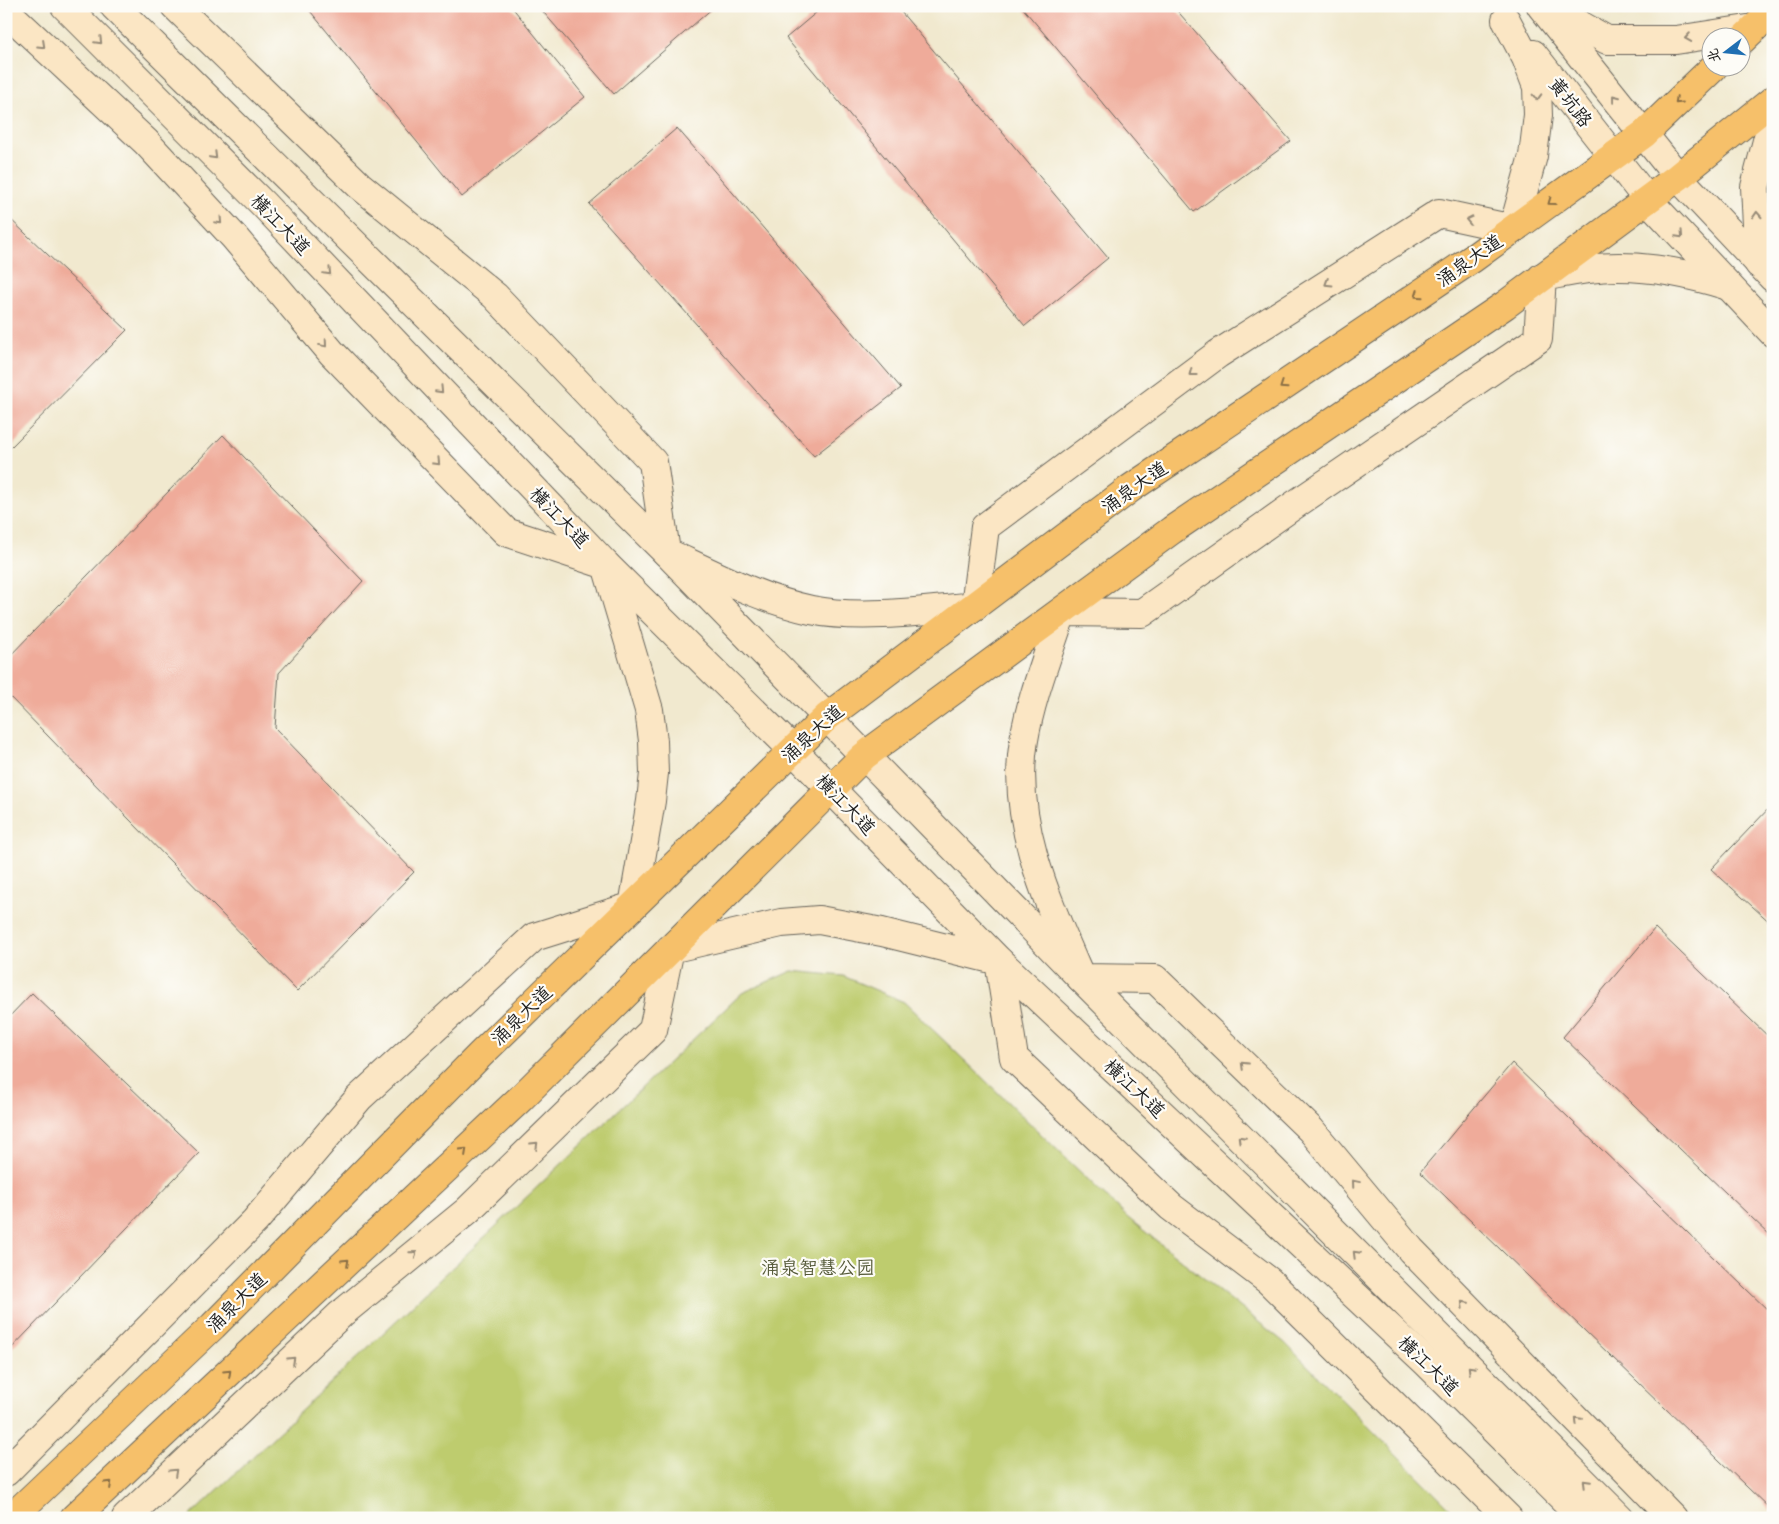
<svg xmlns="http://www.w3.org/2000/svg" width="1779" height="1524" font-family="'Shantell Sans','LXGW WenKai TC',sans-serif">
  <rect width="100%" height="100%" fill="#fdfcf7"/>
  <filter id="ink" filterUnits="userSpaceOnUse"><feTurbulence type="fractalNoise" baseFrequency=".02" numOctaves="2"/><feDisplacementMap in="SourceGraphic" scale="10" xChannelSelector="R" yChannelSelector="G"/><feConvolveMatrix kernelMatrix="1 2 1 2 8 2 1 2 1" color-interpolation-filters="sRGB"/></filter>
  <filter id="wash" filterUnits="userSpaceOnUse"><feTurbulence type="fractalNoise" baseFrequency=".0096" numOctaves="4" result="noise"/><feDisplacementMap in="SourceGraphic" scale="20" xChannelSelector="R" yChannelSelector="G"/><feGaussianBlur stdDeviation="1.12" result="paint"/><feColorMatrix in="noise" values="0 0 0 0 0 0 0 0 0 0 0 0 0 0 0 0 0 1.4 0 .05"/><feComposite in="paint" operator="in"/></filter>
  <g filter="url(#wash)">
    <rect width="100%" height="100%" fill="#f1e9cf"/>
    <polygon fill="#becc6e" stroke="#6d7445" points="792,971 843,976 904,1002 1128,1218 1285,1343 1460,1518 188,1518 742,993"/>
    <g id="blocks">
      <g fill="#efab9a">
        <polygon points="306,6 511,6 585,97 462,197"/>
        <polygon points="538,6 715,6 614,94"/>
        <polygon points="824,6 896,6 1108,258 1025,326 786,38"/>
        <polygon points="1021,6 1173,6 1291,141 1194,212"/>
        <polygon points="677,128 901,388 814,456 589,204"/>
        <polygon points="6,215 127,330 6,452"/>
        <polygon points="223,435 363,581 279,673 275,728 414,872 297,991 6,693 6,660"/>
        <polygon points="1773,804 1773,925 1711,869"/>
        <polygon points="1655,928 1773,1041 1773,1238 1563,1037"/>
        <polygon points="32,993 199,1153 6,1354 6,1020"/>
        <polygon points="1512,1063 1773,1315 1773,1512 1420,1172"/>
      </g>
    </g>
  </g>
  <g filter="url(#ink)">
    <use href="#blocks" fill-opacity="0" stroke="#67645b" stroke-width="1"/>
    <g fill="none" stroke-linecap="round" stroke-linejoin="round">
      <defs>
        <g id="secondary">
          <polyline points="65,6 263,204 606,565 793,750 999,961 1427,1363 1583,1518"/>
          <polyline points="114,6 666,552 1081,978 1620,1518"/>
          <path d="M175,6L359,185L495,296L653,462L666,552C713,574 760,599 811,610C859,620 926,611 975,606L985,527L1218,354L1439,213L1513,229L1533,156L1538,115L1537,87L1526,58L1506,20"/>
          <polyline points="1541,6 1678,177 1773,278"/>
          <polyline points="1550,8 1607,40 1676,40 1754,28"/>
          <polyline points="6,11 146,142 234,237 332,353 506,532 606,565 649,710 653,741 654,773 651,801 633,906 534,937 359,1098 255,1221 6,1472"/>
          <polyline points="1533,54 1647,199 1773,333"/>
          <polyline points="1759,264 1755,187 1770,129 1773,123"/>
          <polyline points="126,1518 341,1314 467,1211 653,1030 670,949 781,923 819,920 882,932 999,961 1014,1058 1171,1207 1269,1281 1508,1518"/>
          <path d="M1673,1518L1411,1250L1311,1130L1155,979L1081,978C1049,904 1010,822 1024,740C1031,697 1049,653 1062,612L1142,613L1290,508L1538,339L1542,277C1557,274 1572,271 1588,269C1634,263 1684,272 1728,286"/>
        </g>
        <g id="primary">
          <polyline points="1742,40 1773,10"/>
          <polyline points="11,1518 213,1326 480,1055 827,717 1131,488 1472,259 1644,134 1713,68"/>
          <polyline points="74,1518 521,1098 864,756 1172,530 1505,305 1678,177 1773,100"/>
        </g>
      </defs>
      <use href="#secondary" stroke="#67645b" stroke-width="30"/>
      <use href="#primary" stroke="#67645b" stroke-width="30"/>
      <use href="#secondary" stroke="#fbe6c4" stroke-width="28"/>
      <use href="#primary" stroke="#f6c06b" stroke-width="28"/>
    </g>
    <defs><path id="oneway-chevron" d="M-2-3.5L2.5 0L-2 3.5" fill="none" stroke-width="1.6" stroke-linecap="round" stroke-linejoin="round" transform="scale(1.25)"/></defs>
    <g stroke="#978b78">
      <use href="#oneway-chevron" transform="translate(1688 38) rotate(171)"/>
      <use href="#oneway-chevron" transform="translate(99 41) rotate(45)"/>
      <use href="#oneway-chevron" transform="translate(42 45) rotate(43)"/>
      <use href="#oneway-chevron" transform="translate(1537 97) rotate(88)"/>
      <use href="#oneway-chevron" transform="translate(1615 98) rotate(-129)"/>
      <use href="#oneway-chevron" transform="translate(214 156) rotate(45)"/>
      <use href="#oneway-chevron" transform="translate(1757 215) rotate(-93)"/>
      <use href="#oneway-chevron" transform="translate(1469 220) rotate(-168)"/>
      <use href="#oneway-chevron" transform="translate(219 221) rotate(47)"/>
      <use href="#oneway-chevron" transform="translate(1680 235) rotate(47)"/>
      <use href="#oneway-chevron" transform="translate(328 272) rotate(46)"/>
      <use href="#oneway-chevron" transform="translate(1328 283) rotate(148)"/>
      <use href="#oneway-chevron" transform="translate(324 344) rotate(50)"/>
      <use href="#oneway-chevron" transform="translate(1192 373) rotate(143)"/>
      <use href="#oneway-chevron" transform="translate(440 390) rotate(46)"/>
      <use href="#oneway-chevron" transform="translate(437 462) rotate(46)"/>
      <use href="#oneway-chevron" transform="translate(1244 1065) rotate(-136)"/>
      <use href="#oneway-chevron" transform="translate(1241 1139) rotate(-135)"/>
      <use href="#oneway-chevron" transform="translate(535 1145) rotate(-44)"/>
      <use href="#oneway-chevron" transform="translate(1355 1183) rotate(-130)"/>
      <use href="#oneway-chevron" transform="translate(414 1254) rotate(-39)"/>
      <use href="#oneway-chevron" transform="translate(1356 1254) rotate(-135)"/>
      <use href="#oneway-chevron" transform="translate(1464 1304) rotate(-134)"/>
      <use href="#oneway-chevron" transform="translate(292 1360) rotate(-43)"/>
      <use href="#oneway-chevron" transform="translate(1471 1369) rotate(-135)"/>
      <use href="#oneway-chevron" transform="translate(1577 1420) rotate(-134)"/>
      <use href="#oneway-chevron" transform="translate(174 1472) rotate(-43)"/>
      <use href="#oneway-chevron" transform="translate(1586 1483) rotate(-135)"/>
    </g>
    <g stroke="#896e44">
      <use href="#oneway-chevron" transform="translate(1678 101) rotate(136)"/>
      <use href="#oneway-chevron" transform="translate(1551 202) rotate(144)"/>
      <use href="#oneway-chevron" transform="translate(1418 295) rotate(146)"/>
      <use href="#oneway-chevron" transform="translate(1283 386) rotate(146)"/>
      <use href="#oneway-chevron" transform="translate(464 1151) rotate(-43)"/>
      <use href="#oneway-chevron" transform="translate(346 1262) rotate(-43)"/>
      <use href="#oneway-chevron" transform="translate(228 1373) rotate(-43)"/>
      <use href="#oneway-chevron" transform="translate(109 1484) rotate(-43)"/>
    </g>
  </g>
  <g text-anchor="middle" stroke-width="4.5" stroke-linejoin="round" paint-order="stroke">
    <g font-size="19" fill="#1c1c1c" stroke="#fdfcf7">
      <text transform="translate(1571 102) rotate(52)" y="7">黄坑路</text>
      <text transform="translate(281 224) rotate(46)" y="7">横江大道</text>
      <text transform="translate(1469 260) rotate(-35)" y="7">涌泉大道</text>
      <text transform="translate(1134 487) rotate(-35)" y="7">涌泉大道</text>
      <text transform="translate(560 517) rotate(46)" y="7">横江大道</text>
      <text transform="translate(812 733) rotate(-42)" y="7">涌泉大道</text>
      <text transform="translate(846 804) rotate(46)" y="7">横江大道</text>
      <text transform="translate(521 1015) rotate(-44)" y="7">涌泉大道</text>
      <text transform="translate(1135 1088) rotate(43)" y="7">横江大道</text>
      <text transform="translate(236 1302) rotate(-45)" y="7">涌泉大道</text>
      <text transform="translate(1429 1365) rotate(44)" y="7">横江大道</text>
    </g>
    <g font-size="19" fill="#555a39" stroke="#fdfcf7">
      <text x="818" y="1274">涌泉智慧公园</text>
    </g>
  </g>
  <rect width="1779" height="1524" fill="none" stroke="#fdfcf7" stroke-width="25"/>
  <g transform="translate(1726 52) rotate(254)"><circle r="24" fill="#fdfcf7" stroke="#a3a29f"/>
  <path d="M0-4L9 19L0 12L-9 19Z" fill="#1f6fb2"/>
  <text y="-8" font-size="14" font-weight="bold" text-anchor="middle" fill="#1c1c1c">北</text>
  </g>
</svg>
